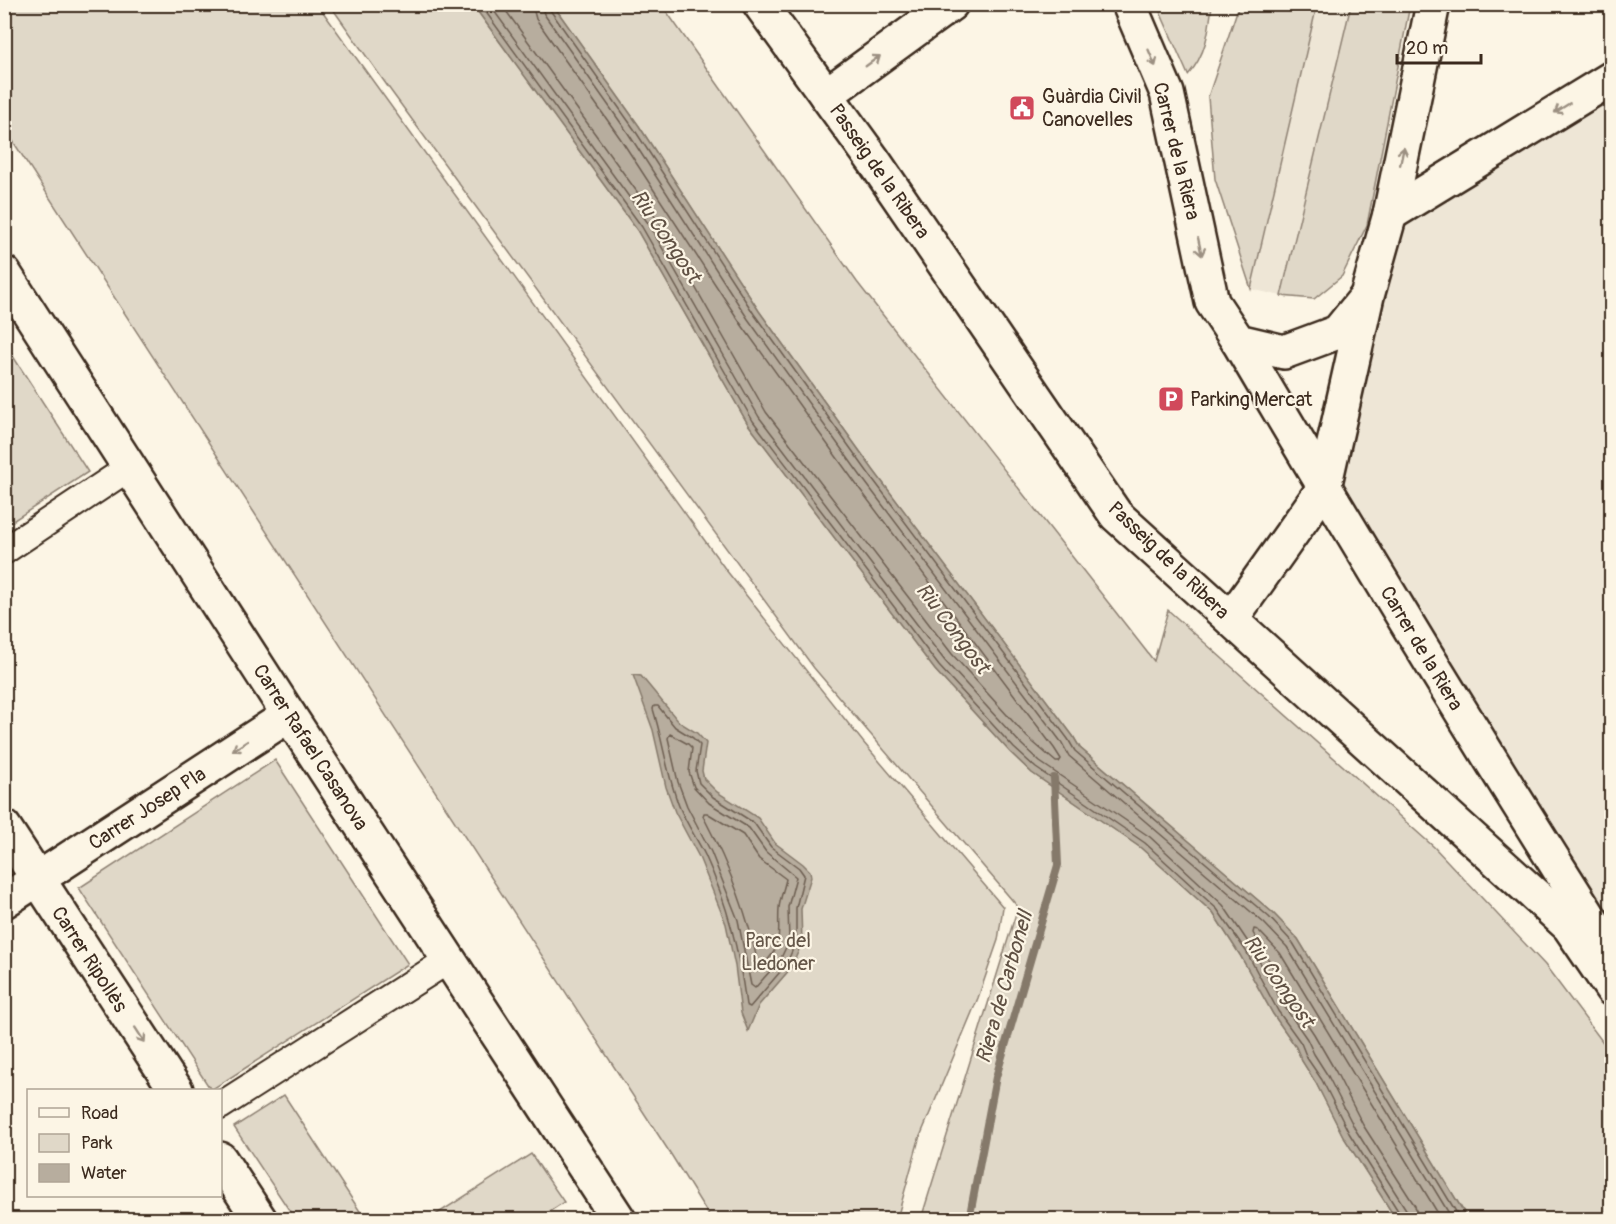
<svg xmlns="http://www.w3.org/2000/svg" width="1616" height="1224" font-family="Pangolin,sans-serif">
  <rect width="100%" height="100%" fill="#fcf5e5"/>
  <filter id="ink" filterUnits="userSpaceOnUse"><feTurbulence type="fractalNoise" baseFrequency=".0167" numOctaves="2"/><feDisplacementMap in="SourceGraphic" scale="12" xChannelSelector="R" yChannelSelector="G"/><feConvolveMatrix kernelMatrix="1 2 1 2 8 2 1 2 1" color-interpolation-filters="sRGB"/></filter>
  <g filter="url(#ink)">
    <g fill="#eee6d6">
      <polygon points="1317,5 1351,5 1281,296 1251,289"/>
      <polygon points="1611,78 1611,951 1324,488 1390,214"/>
    </g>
    <g fill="#e0d8c8" stroke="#8e8173" stroke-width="1.5">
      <polygon points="5,5 318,5 726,570 863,742 1003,907 998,940 978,998 919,1139 897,1219 711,1219 672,1156 5,129"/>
      <polygon points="330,5 473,5 637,230 748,424 935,670 1010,752 1032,773 1141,848 1213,913 1240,955 1273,1014 1296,1047 1302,1061 1316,1083 1343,1136 1396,1219 921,1219 1018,907 814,668 391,91"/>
      <polygon points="553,5 662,5 857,282 1154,661 1168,610 1434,847 1545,965 1611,1053 1611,1219 1468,1219 1298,939 1273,913 1080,748 1073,736 874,471 759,311 639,126"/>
      <path d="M1157,5H1212C1209,31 1206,55 1188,75Z"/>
      <polygon points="1239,5 1317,5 1251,289 1215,179 1208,97"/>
      <polygon points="1351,5 1410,5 1367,225 1342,276 1314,299 1281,296"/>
      <polygon points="5,344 88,472 5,526 4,526"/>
      <polygon points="275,760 408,964 211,1090 79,888"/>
      <polygon points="284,1095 365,1219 295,1219 234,1127"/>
      <polygon points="531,1154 564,1202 538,1219 429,1219"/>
    </g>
    <g fill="#b7ad9e" stroke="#85796b" stroke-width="1.5">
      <polygon points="473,5 553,5 639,126 759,311 874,471 1073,736 1080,748 1273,913 1298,939 1468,1219 1396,1219 1343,1136 1316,1083 1302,1061 1296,1047 1273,1014 1240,955 1213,913 1141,848 1032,773 1010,752 935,670 748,424 637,230"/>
      <polygon points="633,675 641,676 679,722 697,733 706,743 702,771 704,779 717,792 758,818 775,843 803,864 810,871 811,877 801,909 802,943 791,968 759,1005 748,1031 741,1013 735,966 726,924 699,857 675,812 666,787 653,730"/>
    </g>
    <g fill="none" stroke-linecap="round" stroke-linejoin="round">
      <g stroke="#6d5e51" stroke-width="1.5">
        <polyline points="480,4 642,227 753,421 939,666 1014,748 1036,768 1145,843 1217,909 1246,951 1278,1011 1301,1043 1307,1058 1322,1080 1349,1133 1400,1214 1401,1220"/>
        <polyline points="489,4 648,223 759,417 945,661 1020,743 1040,762 1150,837 1223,905 1252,948 1284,1006 1307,1039 1314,1054 1328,1076 1355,1129 1407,1211 1409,1220"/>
        <polyline points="501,4 656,218 766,412 952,654 1027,737 1056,762 1059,762 1061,759 1054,748 856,484 741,324 620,138 536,19 532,4"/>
        <polyline points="541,4 544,14 628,133 748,319 863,479 1062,743 1069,756 1264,923 1287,947 1453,1220"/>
        <polyline points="549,4 550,10 634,129 754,314 869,474 1068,739 1075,751 1269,917 1293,943 1461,1220"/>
        <path d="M654,706H658L675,727L693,738L700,745L696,771L699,783L713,797L754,823L771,847L799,868L804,875L796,908V942L786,965L750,1007L746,1005C739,950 728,905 705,855C697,839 686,823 679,806C667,775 663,741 653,709Z"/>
        <polygon points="670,734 688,744 692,748 689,772 694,787 709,803 749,828 766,852 796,877 788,907 789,941 780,960 755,988 751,985 738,920 711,852 687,806 678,782 668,738"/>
        <path d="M704,813H707L743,835L759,859L786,879C784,889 780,898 779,908C777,936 785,944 761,967L758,965C748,912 728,864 703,816Z"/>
        <polyline points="1418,1220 1415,1206 1363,1125 1336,1072 1314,1034 1292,1001 1253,933 1254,929 1258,930 1280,953 1442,1220"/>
      </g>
      <polyline stroke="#85796b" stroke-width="8" points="969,1220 996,1077 1058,865 1054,778"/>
      <defs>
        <g id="pedestrian">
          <polyline points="4,551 130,467"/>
          <polyline points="220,1106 450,959"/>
        </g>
        <g id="minor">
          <polyline points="760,4 874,161 1116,515 1569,926 1612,989"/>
          <polyline points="1129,4 1167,93 1212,302 1238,341 1284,352 1338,332 1364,300"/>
          <polyline points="826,95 951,4"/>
          <polyline points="1390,214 1612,78"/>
          <polyline points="4,273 289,715 619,1220"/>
          <path d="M1238,341C1358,545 1482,748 1609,948"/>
          <polyline points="1231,619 1324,488 1367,296 1390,214 1433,4"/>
          <polyline points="4,827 176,1090"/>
          <polyline points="4,901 289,715"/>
          <polyline points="220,1159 260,1220"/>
        </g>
      </defs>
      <use href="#pedestrian" stroke="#3b2a1e" stroke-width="30"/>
      <use href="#minor" stroke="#3b2a1e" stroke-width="38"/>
      <use href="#pedestrian" stroke="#fcf5e5" stroke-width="26"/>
      <use href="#minor" stroke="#fcf5e5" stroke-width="33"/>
    </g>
    <defs><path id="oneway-shaft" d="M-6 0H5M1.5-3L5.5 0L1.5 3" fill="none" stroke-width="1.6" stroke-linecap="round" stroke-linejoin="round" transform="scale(1.5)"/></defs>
    <g stroke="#9c9082">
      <use href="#oneway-shaft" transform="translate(1152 58) rotate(67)"/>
      <use href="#oneway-shaft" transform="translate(873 61) rotate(-36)"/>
      <use href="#oneway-shaft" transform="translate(1562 108) rotate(148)"/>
      <use href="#oneway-shaft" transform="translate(1402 156) rotate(-78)"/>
      <use href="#oneway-shaft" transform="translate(1200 247) rotate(78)"/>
      <use href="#oneway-shaft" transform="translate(240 746) rotate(147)"/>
      <use href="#oneway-shaft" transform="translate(140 1035) rotate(57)"/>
    </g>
  </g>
  <defs>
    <symbol id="civic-square" viewBox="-11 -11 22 22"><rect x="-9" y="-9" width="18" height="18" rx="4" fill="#d1495b" stroke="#fcf5e5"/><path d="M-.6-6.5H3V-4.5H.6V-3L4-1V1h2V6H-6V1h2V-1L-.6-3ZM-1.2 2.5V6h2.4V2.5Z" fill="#fff"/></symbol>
    <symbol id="parking-square" viewBox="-11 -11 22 22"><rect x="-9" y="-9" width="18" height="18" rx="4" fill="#d1495b" stroke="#fcf5e5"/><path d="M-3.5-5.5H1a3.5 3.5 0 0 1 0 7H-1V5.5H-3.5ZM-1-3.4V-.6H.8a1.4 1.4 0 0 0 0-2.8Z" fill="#fff"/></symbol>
  </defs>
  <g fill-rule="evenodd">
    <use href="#civic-square" x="1007" y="93" width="30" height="30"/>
    <use href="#parking-square" x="1156" y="384" width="30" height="30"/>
  </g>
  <g text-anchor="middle" stroke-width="4.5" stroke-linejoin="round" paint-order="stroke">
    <g font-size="20" fill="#3b2a1e" stroke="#fcf5e5" text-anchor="start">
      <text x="1042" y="103">Guàrdia Civil<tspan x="1042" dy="23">Canovelles</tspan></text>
      <text x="1190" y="406">Parking Mercat</text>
    </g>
    <g font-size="20" fill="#3b2a1e" stroke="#fcf5e5">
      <text transform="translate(1177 151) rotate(76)" y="7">Carrer de la Riera</text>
      <text transform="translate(880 171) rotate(55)" y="7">Passeig de la Ribera</text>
      <text transform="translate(1169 560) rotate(44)" y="7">Passeig de la Ribera</text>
      <text transform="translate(1422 648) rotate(59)" y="7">Carrer de la Riera</text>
      <text transform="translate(311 747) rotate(57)" y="7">Carrer Rafael Casanova</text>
      <text transform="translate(147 808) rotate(-33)" y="7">Carrer Josep Pla</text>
      <text transform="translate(90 959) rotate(57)" y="7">Carrer Ripollès</text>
    </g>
    <g font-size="20" fill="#645648" stroke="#fcf5e5">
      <text x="778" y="947">Parc del<tspan x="778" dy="23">Lledoner</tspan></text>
    </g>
    <g font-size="21" font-style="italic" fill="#605144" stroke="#fcf5e5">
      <text transform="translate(666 236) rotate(56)" y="7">Riu Congost</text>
      <text transform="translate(953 628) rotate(53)" y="7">Riu Congost</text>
      <text transform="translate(1279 981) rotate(55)" y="7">Riu Congost</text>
      <text transform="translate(1004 987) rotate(-74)" y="7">Riera de Carbonell</text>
    </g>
  </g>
  <rect width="1616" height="1224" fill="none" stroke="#fcf5e5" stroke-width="24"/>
  <rect x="12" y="12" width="1592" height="1200" fill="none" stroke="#3b2a1e" stroke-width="2" filter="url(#ink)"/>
  <rect x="27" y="1089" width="195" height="108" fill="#fcf5e5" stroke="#afa495" stroke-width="1.5"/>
  <rect x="39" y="1108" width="30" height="9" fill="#fcf5e5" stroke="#afa495" stroke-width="1.5"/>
  <text x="81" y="1119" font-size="18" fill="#3b2a1e">Road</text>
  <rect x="39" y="1134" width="30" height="18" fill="#e0d8c8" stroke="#afa495" stroke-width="1.5"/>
  <text x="81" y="1149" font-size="18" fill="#3b2a1e">Park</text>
  <rect x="39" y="1164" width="30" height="18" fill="#b7ad9e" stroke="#afa495" stroke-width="1.5"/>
  <text x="81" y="1179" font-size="18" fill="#3b2a1e">Water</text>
  <path d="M1397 54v9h84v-9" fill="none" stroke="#3b2a1e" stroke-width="3"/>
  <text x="1406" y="54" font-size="18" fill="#3b2a1e" stroke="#fcf5e5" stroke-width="4.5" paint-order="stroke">20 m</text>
</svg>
